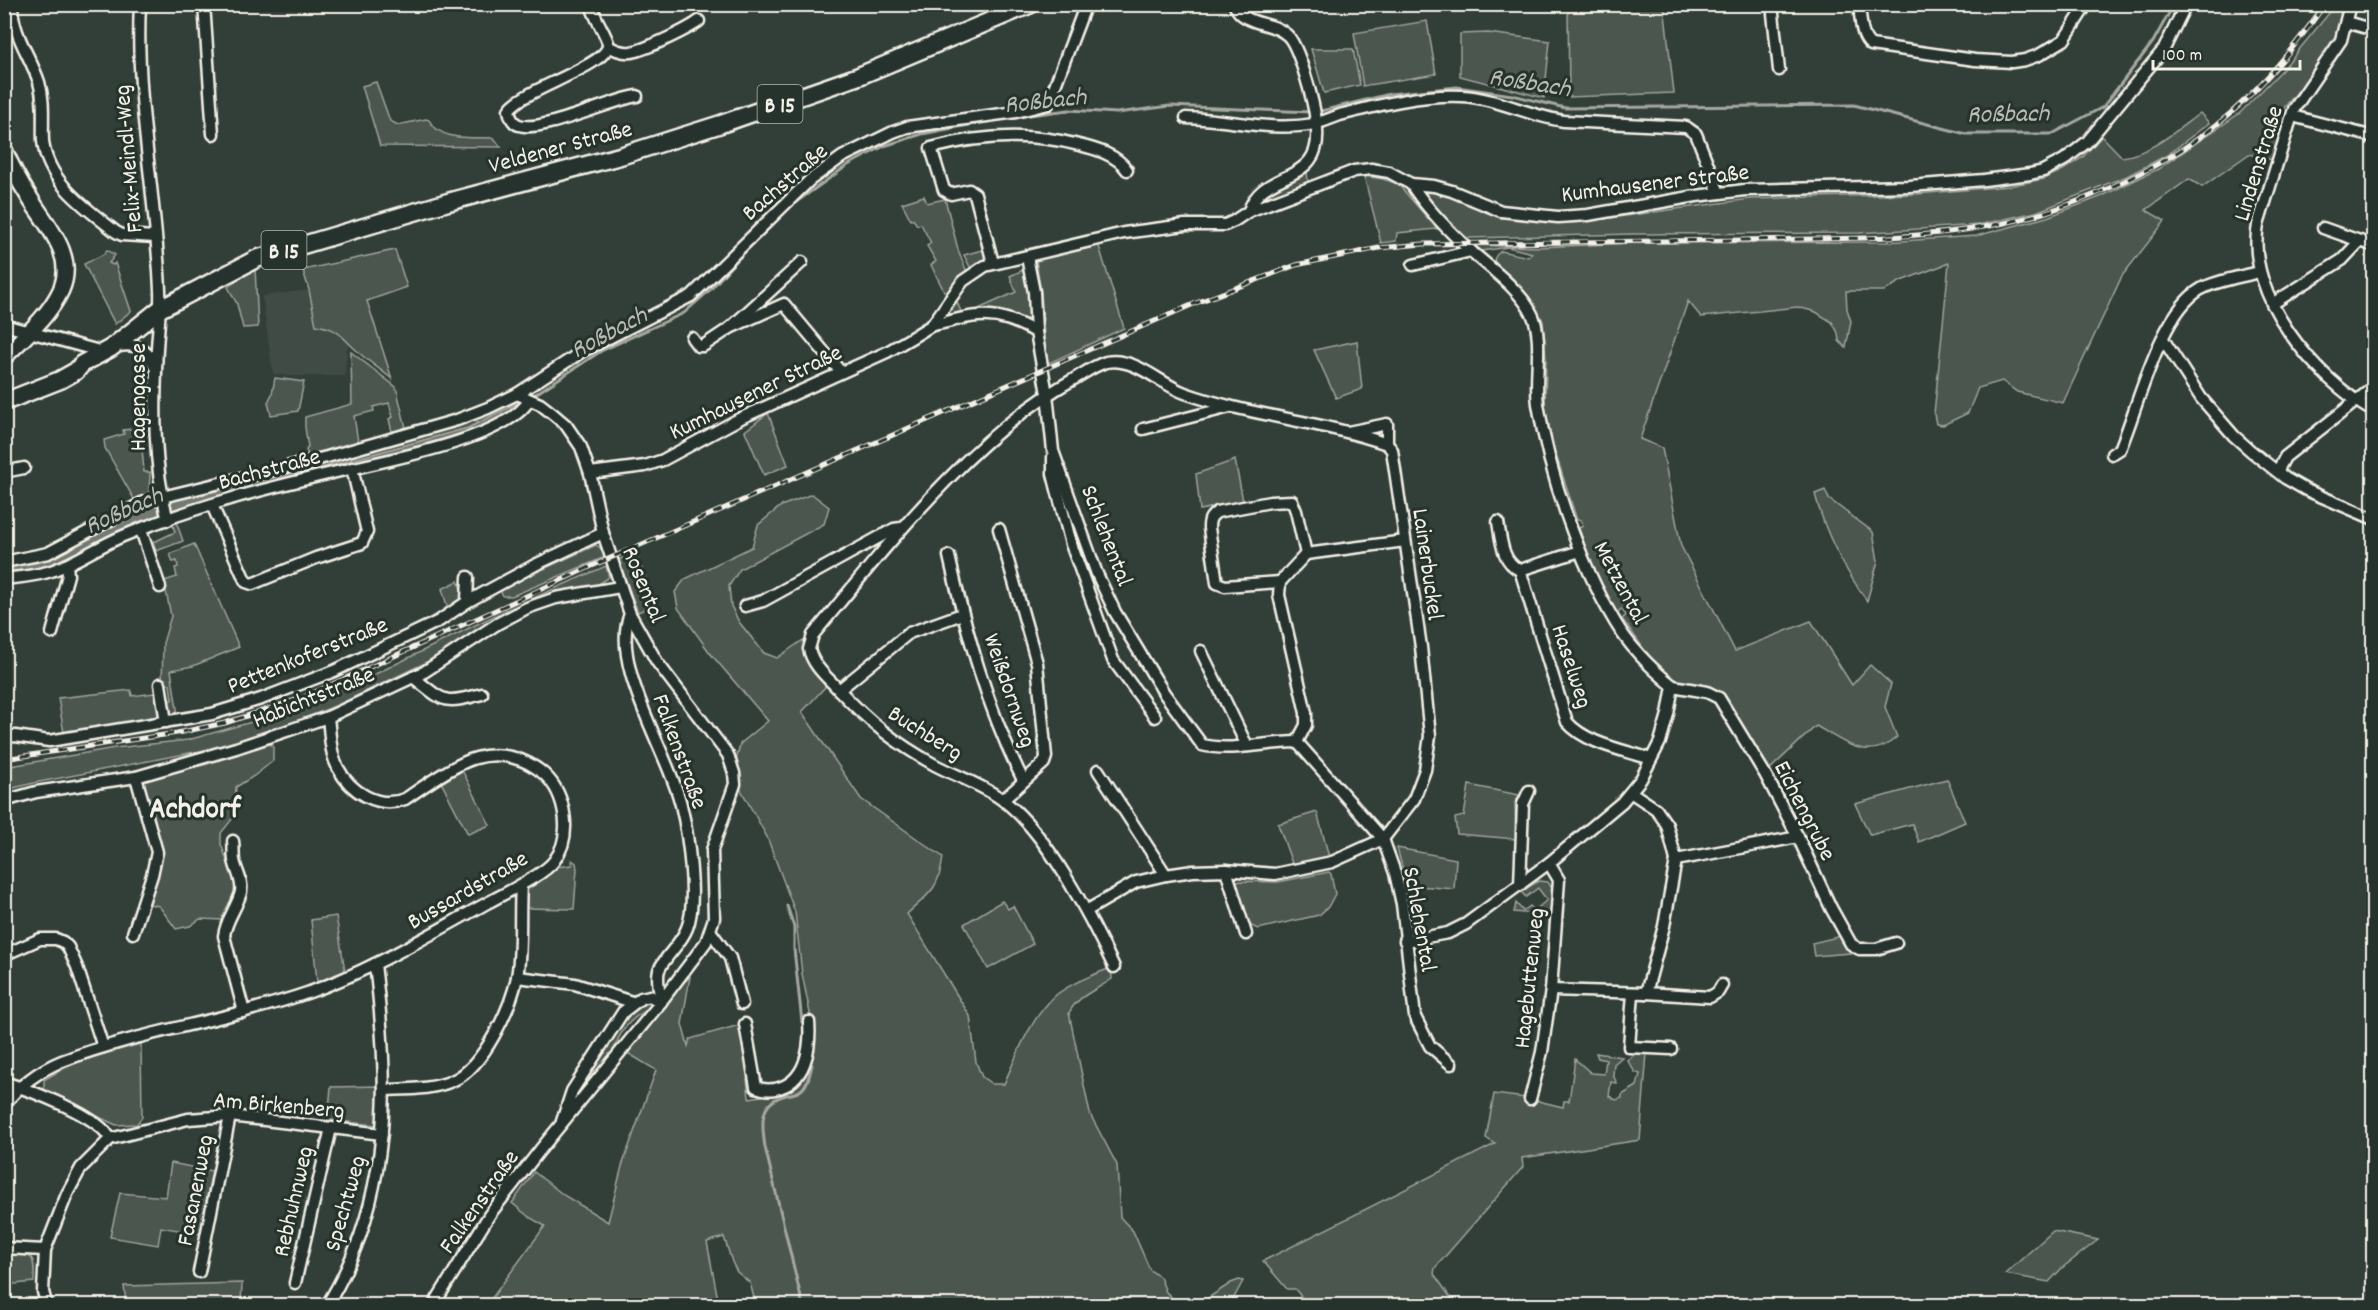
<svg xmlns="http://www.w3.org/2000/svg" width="2378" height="1310" font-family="Dekko,sans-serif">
  <rect width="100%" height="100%" fill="#323e38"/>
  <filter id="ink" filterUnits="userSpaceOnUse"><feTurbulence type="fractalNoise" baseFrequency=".0167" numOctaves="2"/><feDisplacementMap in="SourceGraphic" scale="12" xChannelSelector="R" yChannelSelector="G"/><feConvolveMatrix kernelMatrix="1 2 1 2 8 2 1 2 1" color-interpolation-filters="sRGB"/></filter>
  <g filter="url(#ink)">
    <polygon fill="#404b44" points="309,290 316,325 331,327 342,334 351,344 347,348 345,376 292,376 273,374 262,296"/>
    <g fill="#4c564f" stroke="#a0a49c" stroke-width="1.5">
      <polygon points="1568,5 1664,5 1674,93 1569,97"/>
      <path d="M2340,6L2344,8C2338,33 2332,50 2316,71C2303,88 2279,107 2275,127L2282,130L2273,160L2249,154L2202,187L2189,179L2146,210L2165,221L2122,276L2063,403L2017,392L2002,381L1978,388L1968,413L1943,425L1936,424L1934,414L1949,263L1901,281L1884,291H1846L1847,309L1851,321L1846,348L1839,341L1838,333L1832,322L1816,312L1798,307L1701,317L1688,301L1640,439L1662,448L1681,546L1735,651L1811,621L1852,685L1870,665L1891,684L1885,707L1897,737C1868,763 1845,742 1816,726L1769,770L1724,694C1708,686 1689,686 1675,679C1653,667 1638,639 1622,619L1626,615L1621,609L1617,613L1594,572L1579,528L1583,526L1581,520H1577L1550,436L1545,409L1546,359L1543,321L1528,295L1495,264C1493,258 1496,255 1501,251L1528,257L1532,253L1508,247L1482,251L1474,245L1538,247L1639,243L1886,242L1976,236L2047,217L2100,197L2158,169L2240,113L2283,69L2330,12Z"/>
      <polygon points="1427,21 1436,74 1363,86 1354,33"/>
      <polygon points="1488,33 1550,41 1544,98 1460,76 1460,34"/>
      <polygon points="1311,49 1353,49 1360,85 1324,93"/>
      <path d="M376,82L390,121L398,125L426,119L429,120C440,142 473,137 494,138L501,147L380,146L362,86Z"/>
      <path d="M2200,113L2209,123L2167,155L2127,176L2036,212L1978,225L1859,233L1633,234L1467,238L1422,194L1424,189L1436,191L1512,219L1548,222L1595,220L1750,199L1917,194L2009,186L2044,179L2063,170L2083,157L2102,136L2122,157C2152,153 2177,130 2200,113Z"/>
      <path d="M1307,169L1308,183L1260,201C1272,185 1295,185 1307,169Z"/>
      <polygon points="1364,176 1383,179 1398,184 1437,229 1397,233 1396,241 1381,243"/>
      <polygon points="924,196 927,203 945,199 959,253 967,272 946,293 944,291 931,265 936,261 927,246 931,243 921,224 917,225 913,219 911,220 902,203"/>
      <polygon points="984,243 986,258 982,262 977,262 977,265 971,269 964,255 982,250 981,244"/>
      <polygon points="1098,243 1124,328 1047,364 1041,337 1044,336 1041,292 1036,260 1056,254 1057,256 1064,254 1063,251"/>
      <polygon points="107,250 115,255 109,263 113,265 115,263 131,311 115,324 84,264 104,254"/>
      <path d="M395,250L407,287L367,301L392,379C380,369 366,360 355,349C339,334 339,329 316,325L309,290L303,270Z"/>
      <polygon points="255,268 258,327 243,328 237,304 228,287"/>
      <polygon points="1023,270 1028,285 1030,317 1022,321 951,319 947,313 956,300 963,316 1016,292 1010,276"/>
      <polygon points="1357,341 1362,389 1336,398 1314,350"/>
      <polygon points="351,352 396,387 406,428 392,432 389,419 393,417 389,403 373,407 374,411 354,416 358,442 308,455 306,450 308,447 305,427 305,417 352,404"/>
      <polygon points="275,378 304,382 298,411 271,415 268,402 272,394"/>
      <polygon points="513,402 516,404 468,428 321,468 281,475 456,426"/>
      <polygon points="768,413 788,465 764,475 745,431"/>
      <polygon points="150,427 150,434 141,436 144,472 150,472 149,493 134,499 105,448 104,440 124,434 123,430"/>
      <polygon points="1235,460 1243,501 1200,510 1196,474"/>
      <path d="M1825,490L1829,499L1873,532L1878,561L1867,601C1842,565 1826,536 1815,494Z"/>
      <path d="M812,494L829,507L824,524L740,569L729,586L731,606L739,622L764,653L777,658L803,640L806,659L826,686L802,712L861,799L943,857C939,889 930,893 907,914L970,1016L976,1062L982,1077L992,1084H1004C1017,1054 1031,1017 1056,995C1068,985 1096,973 1111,968L1112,979C1097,990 1078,995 1069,1013L1090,1114L1117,1165L1120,1217L1133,1231L1150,1270L1160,1277L1166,1292L1180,1305H756L750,1283L737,1272L732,1262L724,1237L707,1242L719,1305L486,1306L545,1226L529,1217L512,1203L534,1172L565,1196L608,1222L622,1166L656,1070L626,1052L663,1009L672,992L690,977L682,1024L688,1046L690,1039L743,1024L749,1075L747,1079L749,1098C766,1096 782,1093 796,1084L812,1023L802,974L795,912L767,837L740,788L734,770L740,744L768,721L710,653L678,608L675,592L685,579L752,547L758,525L781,506Z"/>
      <polygon points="176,521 183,541 156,551 153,541 156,541 175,532 172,522"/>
      <polygon points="194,544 239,647 193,666 171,670 178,715 171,715 167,701 172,700 170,684 162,684 163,643 171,616 164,581 177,577 175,568 178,567 177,561 173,562 170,554"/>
      <polygon points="596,545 603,550 605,557 512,596 503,596 501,592 502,588"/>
      <polygon points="635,553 657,604 638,612 618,560"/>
      <polygon points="606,566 609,577 597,585 552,594 513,610 429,661 340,704 290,724 221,747 34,783 5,790 5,767 115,748 188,740 297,709 353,685 506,610"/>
      <polygon points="458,581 464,597 448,609 442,589"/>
      <polygon points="131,690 132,696 154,693 155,701 159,700 160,715 158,719 64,733 58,698"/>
      <polygon points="269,744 273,747 273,761 254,776 236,787 233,818 221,833 221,844 237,887 235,896 223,920 200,919 190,926 176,929 159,906 143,903 156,858 142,782 146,777 204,765"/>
      <polygon points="462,770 490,825 468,834 440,780"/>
      <polygon points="1947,779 1965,822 1919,842 1912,824 1870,835 1855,804"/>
      <polygon points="1469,785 1519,795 1515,803 1516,839 1457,834 1455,818 1464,816"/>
      <polygon points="1317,812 1329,857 1293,866 1278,824"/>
      <polygon points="1397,848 1456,859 1454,889 1407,885"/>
      <polygon points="572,860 576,863 577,869 574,909 524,908 525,889 556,867 572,865"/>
      <polygon points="1329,872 1331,874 1335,894 1328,907 1319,915 1258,929 1247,924 1234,881 1278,882"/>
      <polygon points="1538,881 1548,882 1553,890 1552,916 1514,912 1516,903 1523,911 1530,906 1534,911 1547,900 1538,888 1526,897 1521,892"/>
      <polygon points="1002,901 1008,909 1013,906 1033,944 988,969 964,924"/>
      <polygon points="336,916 345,971 317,982 311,920"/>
      <polygon points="1841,936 1850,953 1814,956 1812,943"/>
      <path d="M649,1002L652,1004L647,1011C631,1016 618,1035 614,1050L569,1107L570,1099L634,1004Z"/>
      <path d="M141,1043L142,1117L137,1124L116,1125L44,1091V1080C74,1060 106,1052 141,1043Z"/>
      <polygon points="1596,1053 1622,1057 1614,1064 1613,1075 1617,1083 1611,1082 1609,1096 1616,1100 1622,1098 1622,1095 1637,1086 1640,1074 1635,1072 1627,1060 1637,1053 1647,1053 1640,1140 1522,1158 1523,1167 1435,1268 1434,1274 1456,1305 1308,1305 1295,1289 1287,1289 1263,1261 1495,1144 1486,1138 1494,1094 1526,1098 1563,1107 1564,1101 1569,1101 1575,1059 1591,1073 1604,1074 1606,1060 1598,1058"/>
      <polygon points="380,1086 379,1123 377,1125 328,1120 331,1087"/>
      <polygon points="171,1163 212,1171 200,1234 161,1227 158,1245 110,1237 120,1193 166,1197"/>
      <polygon points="2053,1231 2098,1240 2062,1268 2049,1282 2005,1274"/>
      <path d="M4,1253C33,1255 35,1252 34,1282L5,1285Z"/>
      <polygon points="1239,1280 1243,1281 1230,1305 1185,1305 1202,1302 1231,1283"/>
      <polygon points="242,1283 241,1305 123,1305 126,1303 124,1286"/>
    </g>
    <polygon fill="#727972" stroke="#a6a9a1" stroke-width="1.5" points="516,404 517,407 484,425 448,438 140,521 62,564 41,571 5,577 4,568 36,563 57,555 146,507 281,475 314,470 468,428"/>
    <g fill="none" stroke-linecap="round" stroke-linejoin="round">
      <g stroke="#a6a9a1" stroke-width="3">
        <polyline points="1317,112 1390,94 1457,87 1512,95 1565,108 1854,105 1966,134 2052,134 2103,107 2153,42 2174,4"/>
        <polyline points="1022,116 1069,110 1117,113 1170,106 1311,112"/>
        <polyline points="531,397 601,351 684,313 710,290 733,264 792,205 848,165 884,146 922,134 1000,119"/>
        <polyline points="787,906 794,927 794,949 802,1022"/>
        <path d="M803,1306L765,1147C762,1126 758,1104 783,1096C789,1094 796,1094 801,1090C808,1085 810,1073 812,1065"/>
      </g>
      <defs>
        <g id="street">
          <path d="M12,4C12,34 30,55 39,82C45,102 42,121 43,141C47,182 86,208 116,232L122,235L155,237"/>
          <path d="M140,4C135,100 156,194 160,290C161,309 158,329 157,349C154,405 153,465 168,520"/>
          <polyline points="204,4 213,134"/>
          <path d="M591,4C594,18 605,32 608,43C612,65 520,90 509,110C510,116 512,123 519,125C542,133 610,100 637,96"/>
          <path d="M1234,4C1244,27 1271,20 1287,35C1299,45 1314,104 1316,121C1327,188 1262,166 1249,211"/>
          <polyline points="1772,4 1779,70"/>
          <path d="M1859,4C1861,18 1860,37 1871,45L1975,60L2012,62L2025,60L2039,55L2064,40L2087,4"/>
          <path d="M2350,4L2341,40L2294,109L2258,225C2245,296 2316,379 2374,412"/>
          <polyline points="2346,22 2374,30"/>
          <path d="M608,46C615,50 622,53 631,52C645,50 687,30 699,21"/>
          <polyline points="2292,116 2374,137"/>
          <path d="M1186,118C1229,119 1271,132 1314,124C1323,122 1331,118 1340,115C1379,105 1421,94 1462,96C1497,98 1529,116 1564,121L1686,127L1696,134L1719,193"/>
          <polyline points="2323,228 2374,246"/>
          <path d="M1027,257L1034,292L1036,332L1047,394L1053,451L1097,574L1115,612L1164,693L1202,745C1233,752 1266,742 1297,742L1383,839L1395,873L1402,904L1415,1017L1430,1046L1451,1064"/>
          <path d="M993,263L975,194L969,190L951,194L944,190L931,148C981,135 1029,132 1079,145C1096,149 1117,155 1127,170"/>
          <polyline points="1413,265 1471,251"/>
          <polyline points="2272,304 2342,260 2360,241"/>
          <polyline points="4,325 103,352"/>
          <path d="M932,325C947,323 962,317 978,316C1000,314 1017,322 1036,332"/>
          <polyline points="730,328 784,304 840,371"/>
          <polyline points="692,338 698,346 703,346 730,328 802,262"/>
          <polyline points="2163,339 2201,398 2234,436 2251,451 2285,478 2306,490 2374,519"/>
          <path d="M114,347C134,342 147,347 154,366"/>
          <polyline points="1143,429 1230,407"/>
          <polyline points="1348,432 1387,424 1387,444"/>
          <path d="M2112,454L2120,449C2138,407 2160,312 2201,289C2218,280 2241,277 2259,272"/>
          <polyline points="1053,457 1053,474 1071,544 1113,660 1155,717"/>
          <polyline points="2278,470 2285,457 2374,387"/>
          <polyline points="4,472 24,468"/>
          <polyline points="590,473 645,466 663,460 741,418 887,352 911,338 932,325 963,281 985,266 1124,233 1185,225 1225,225 1234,221 1249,211 1354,171 1371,169 1389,172 1411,184 1434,186 1452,191 1501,211 1558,217 1588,215 1696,196 1745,190 1910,186 1984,180 2030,174 2043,171 2064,160 2087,142 2164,49 2186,4"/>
          <polyline points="212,505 244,578 246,582 252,584 316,558 362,543 367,532 352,468"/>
          <path d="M1498,522C1501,539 1502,563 1520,570"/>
          <polyline points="999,529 1037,663 1046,757 1044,763 1003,800"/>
          <polyline points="141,530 160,587"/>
          <path d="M1580,551L1520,570L1567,722C1586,744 1624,750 1651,759"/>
          <path d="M949,556C966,631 988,711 1023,780"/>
          <polyline points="4,562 48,553 146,501 327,457 457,420 488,408 517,394 583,351 691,296 810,180 842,157 893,132 907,127 1016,112 1048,104 1086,4"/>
          <path d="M4,579C21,577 38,576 54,570C78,561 99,546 123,536C194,506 271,487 345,470C387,460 509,438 529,400"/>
          <path d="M1280,582L1225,586L1217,583L1209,528C1209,520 1210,517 1217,512L1270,502L1292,501L1296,511L1306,554"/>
          <polyline points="467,602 468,577"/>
          <polyline points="745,606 763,601 894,529 901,528"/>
          <path d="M630,614C609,665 669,753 681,805C688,833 698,902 687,928C681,944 665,956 659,970C656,979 660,993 661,1002"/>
          <polyline points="52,633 68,575 67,565"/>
          <polyline points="1201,651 1247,746"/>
          <path d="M413,677C445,702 442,705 482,694"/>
          <polyline points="160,684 166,722"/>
          <polyline points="1673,686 1707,692 1719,698 1765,774 1798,837 1831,908 1851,944 1859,949 1876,949 1896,943"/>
          <polyline points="839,690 909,633 962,614"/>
          <polyline points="4,737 15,736 49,741 212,714 261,699 334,671 439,621 467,602 535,565 603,533"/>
          <polyline points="1297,742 1306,725 1306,713 1279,595 1280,582 1306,554 1405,541"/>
          <polyline points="1098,770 1166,875"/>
          <polyline points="4,801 36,792 136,777 236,748 328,717 424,672 497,624 527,608 556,598 620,587"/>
          <path d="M233,841C234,847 233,854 234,860C236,871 243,880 241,892C237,908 226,919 224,936L244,1012"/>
          <polyline points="1676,860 1798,837"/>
          <polyline points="1226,870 1246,934"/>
          <polyline points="1520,885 1523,804 1529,791"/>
          <path d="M1086,911L1136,882L1166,875L1193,871L1226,870L1275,874L1332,862L1383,839L1414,799L1425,770L1430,736L1421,647L1392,450L1387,444C1321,421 1250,416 1185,393C1160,384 1134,356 1106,362C1095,365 1083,374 1074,379C972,435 887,546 813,635L809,649C813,666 827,677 838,689C869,722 895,743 935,765C956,776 985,786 1004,801C1047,833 1091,918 1114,967"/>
          <polyline points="711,932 730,958 742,1004"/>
          <polyline points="133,933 152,875 157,852 136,777"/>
          <path d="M1405,941L1448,933L1466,924L1549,863L1622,802L1641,779L1660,742L1668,714L1673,686C1652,669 1629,646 1615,622C1579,562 1549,474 1538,404C1534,377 1544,338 1532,314C1519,287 1483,263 1462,243C1443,225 1425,206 1411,184"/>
          <polyline points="4,955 40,939 56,939 63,942 68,947 77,967 103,1047"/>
          <polyline points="517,977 575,984 632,1002"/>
          <polyline points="1551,990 1646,993 1664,926 1676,860 1667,825 1656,809 1632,793"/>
          <polyline points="1633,993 1629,1047 1671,1049"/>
          <polyline points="1646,993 1710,997 1718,992 1722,985"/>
          <path d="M745,1024L756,1087C763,1090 769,1090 775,1089C806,1083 811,1048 809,1022"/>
          <path d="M4,1082C29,1090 101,1116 110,1139"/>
          <path d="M386,1090C408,1089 433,1090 454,1080C483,1067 511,1008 517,977C522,950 519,913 521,885"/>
          <polyline points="1530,1099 1542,1052 1551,990 1559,880 1549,863"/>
          <path d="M4,1105C18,1086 40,1070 62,1061C141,1031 226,1021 307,993C371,971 430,934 489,902C505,893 544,875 554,861C573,836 566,794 544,774C526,758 500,751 476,758C456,763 423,787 405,799C379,809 351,793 338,768C330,753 330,734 328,717"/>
          <polyline points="562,1121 572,1091 623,1012 641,998 650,996 661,1002"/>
          <polyline points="4,1248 45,1250"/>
          <polyline points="199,1272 230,1116"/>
          <polyline points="295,1283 331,1128"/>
          <polyline points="47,1306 43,1292 45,1250 67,1194 81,1168 110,1139 188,1119 230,1116 382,1134"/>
          <path d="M326,1306C341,1284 351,1260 360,1236C392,1144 386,1058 375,964"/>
          <polyline points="433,1306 490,1214 540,1150 657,1007 706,942 714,918 712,850 735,784 734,773 728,755 657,662 630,614 603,533 590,473 581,447 566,425 553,414 540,404 517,394"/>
        </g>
        <path id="secondary" d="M4,150C11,166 19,181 28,195C44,223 77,254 61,290C49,316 24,337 4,357"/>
        <polyline id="primary" points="4,402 60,380 76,371 82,364 111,348 160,309 256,259 448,202 620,156 721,124 859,76 1031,4"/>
      </defs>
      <use href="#street" stroke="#f4f1e8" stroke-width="15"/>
      <use href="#secondary" stroke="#f4f1e8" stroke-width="20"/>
      <use href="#primary" stroke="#f4f1e8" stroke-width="21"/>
      <use href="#street" stroke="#26332d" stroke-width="10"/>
      <use href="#secondary" stroke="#26332d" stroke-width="15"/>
      <use href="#primary" stroke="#26332d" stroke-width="16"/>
      <defs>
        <path id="rail" d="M4,759L177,733L225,723L302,698L592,566L1196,303L1296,265L1379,248L1423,244C1529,242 1636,241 1743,240C1825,238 1908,241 1989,226C2065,213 2160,171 2220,122C2261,89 2295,47 2325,4"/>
      </defs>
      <use href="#rail" stroke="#f4f1e8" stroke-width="5"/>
      <use href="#rail" stroke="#26332d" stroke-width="3" stroke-dasharray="9" stroke-linecap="butt"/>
    </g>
  </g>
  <g text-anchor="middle" stroke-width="6" stroke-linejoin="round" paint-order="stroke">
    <g fill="#26332d" stroke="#b6b8b0" stroke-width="1.5">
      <rect x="757.5" y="85" width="45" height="38" rx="4.5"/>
      <rect x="261.5" y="231" width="45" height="38" rx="4.5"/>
    </g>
    <g font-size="22" font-weight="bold" fill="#f4f1e8">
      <text x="780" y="112">B 15</text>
      <text x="284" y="258">B 15</text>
    </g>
    <g font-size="24" fill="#f4f1e8" stroke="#26332d">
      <text transform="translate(560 146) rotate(-15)" y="8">Veldener Straße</text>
      <text transform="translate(127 159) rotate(-95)" y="8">Felix-Meindl-Weg</text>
      <text transform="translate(2257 163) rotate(-73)" y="8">Lindenstraße</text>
      <text transform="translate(784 181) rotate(-41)" y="8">Bachstraße</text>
      <text transform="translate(1655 182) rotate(-7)" y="8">Kumhausener Straße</text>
      <text transform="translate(755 391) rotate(-26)" y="8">Kumhausener Straße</text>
      <text transform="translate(137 397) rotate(-90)" y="8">Hagengasse</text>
      <text transform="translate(269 468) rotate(-15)" y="8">Bachstraße</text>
      <text transform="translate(1108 535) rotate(69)" y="8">Schlehental</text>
      <text transform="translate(1429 564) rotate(82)" y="8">Lainerbuckel</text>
      <text transform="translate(1622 582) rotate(62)" y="8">Metzental</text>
      <text transform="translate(645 584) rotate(68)" y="8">Rosental</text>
      <text transform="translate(307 654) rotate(-22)" y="8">Pettenkoferstraße</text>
      <text transform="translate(1573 666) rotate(72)" y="8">Haselweg</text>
      <text transform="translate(1011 690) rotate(71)" y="8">Weißdornweg</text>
      <text transform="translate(313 696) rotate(-22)" y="8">Habichtstraße</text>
      <text transform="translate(926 732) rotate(32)" y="8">Buchberg</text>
      <text transform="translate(681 751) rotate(70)" y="8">Falkenstraße</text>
      <text transform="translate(1806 810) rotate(63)" y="8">Eichengrube</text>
      <text transform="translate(467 889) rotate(-30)" y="8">Bussardstraße</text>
      <text transform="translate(1421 919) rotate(80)" y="8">Schlehental</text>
      <text transform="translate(1528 978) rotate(-84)" y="8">Hagebuttenweg</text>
      <text transform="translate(279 1104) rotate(5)" y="8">Am Birkenberg</text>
      <text transform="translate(194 1190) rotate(-79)" y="8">Fasanenweg</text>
      <text transform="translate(292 1201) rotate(-77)" y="8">Rebhuhnweg</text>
      <text transform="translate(478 1201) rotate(-55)" y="8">Falkenstraße</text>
      <text transform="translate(344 1203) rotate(-74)" y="8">Spechtweg</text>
    </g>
    <g font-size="26" font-style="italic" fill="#babbb3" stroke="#26332d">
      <text transform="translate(1530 81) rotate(9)" y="9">Roßbach</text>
      <text transform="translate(1045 99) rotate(-6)" y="9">Roßbach</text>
      <text transform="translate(2008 112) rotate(-1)" y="9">Roßbach</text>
      <text transform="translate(608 331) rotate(-28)" y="9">Roßbach</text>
      <text transform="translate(123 509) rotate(-24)" y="9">Roßbach</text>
    </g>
    <g font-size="30" font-weight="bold" fill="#f4f1e8" stroke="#26332d">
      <text x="195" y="817">Achdorf</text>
    </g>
  </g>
  <rect width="2378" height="1310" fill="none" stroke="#26332d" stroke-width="24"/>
  <rect x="12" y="12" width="2354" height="1286" fill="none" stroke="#f4f1e8" stroke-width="2" filter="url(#ink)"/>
  <path d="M2153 60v9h147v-9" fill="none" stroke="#f4f1e8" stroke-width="3"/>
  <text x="2162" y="60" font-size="18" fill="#f4f1e8" stroke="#26332d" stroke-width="4.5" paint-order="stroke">100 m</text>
</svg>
